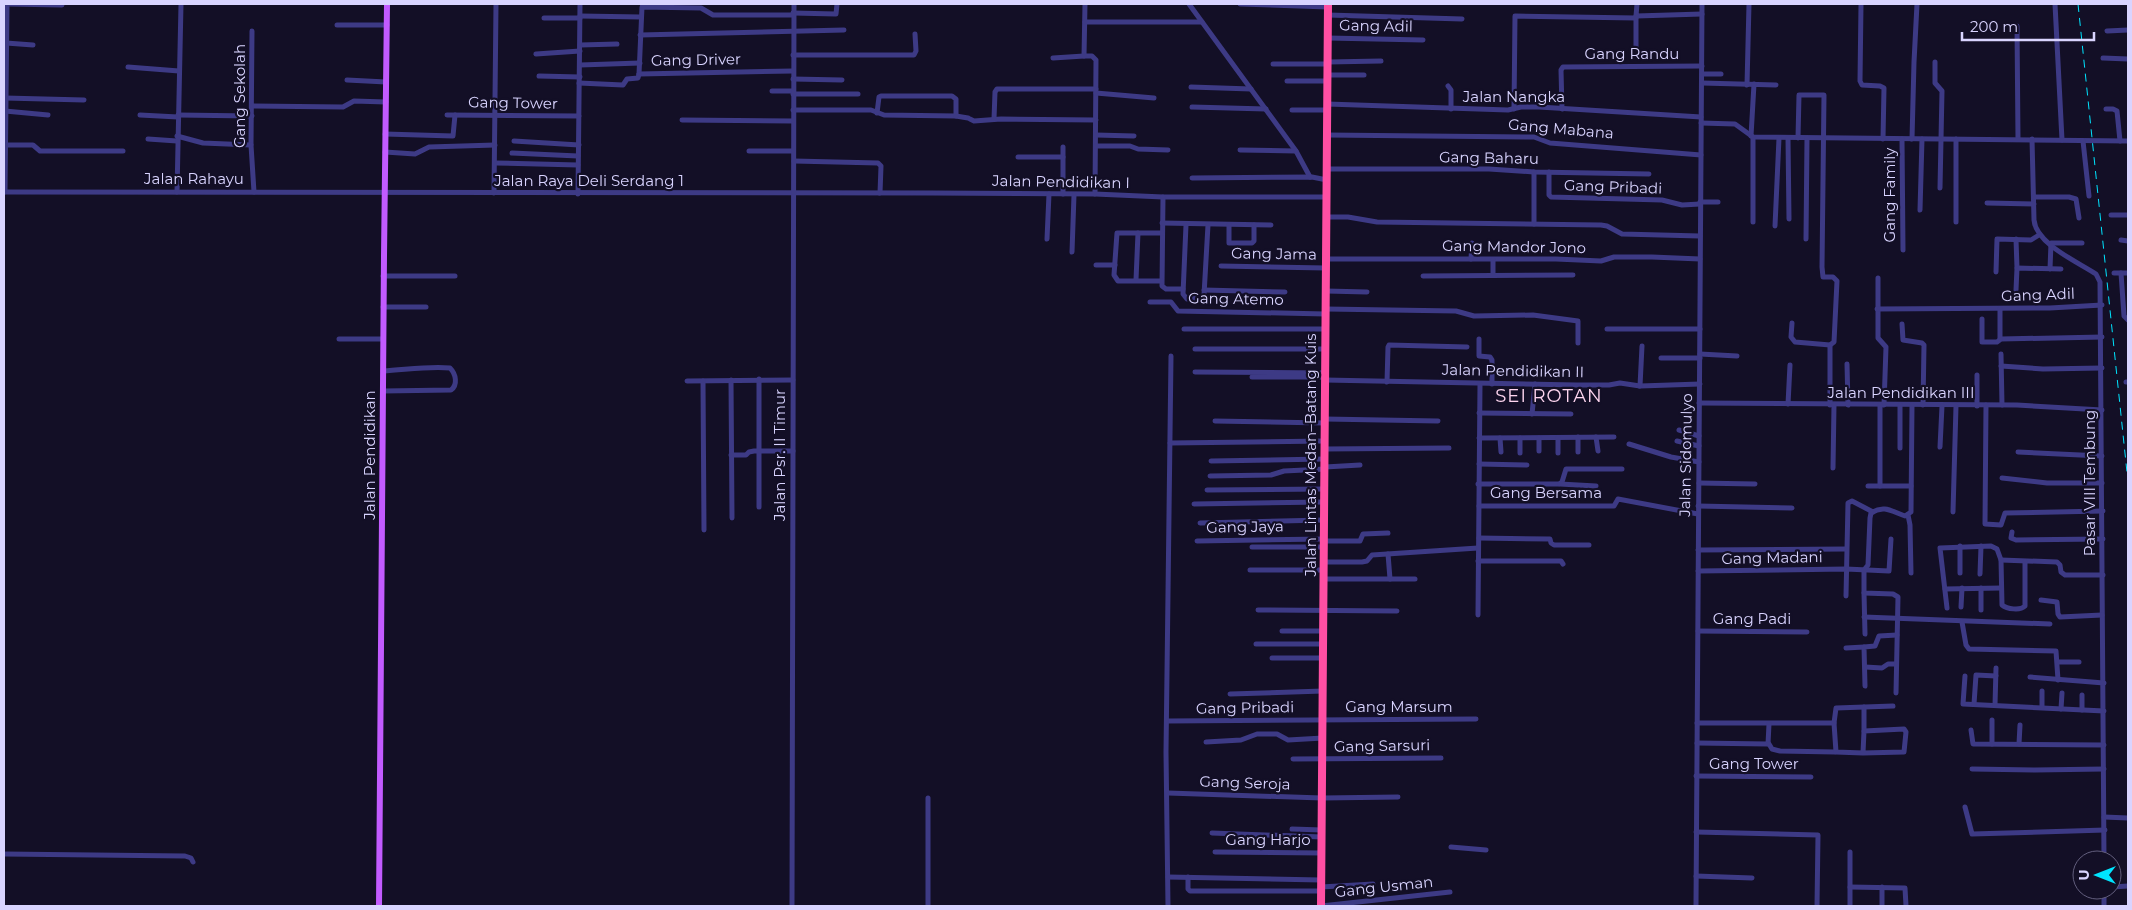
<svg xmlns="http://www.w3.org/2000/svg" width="2132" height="910" font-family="Montserrat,sans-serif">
  <rect width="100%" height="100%" fill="#130f26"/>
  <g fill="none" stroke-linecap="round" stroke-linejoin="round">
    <g stroke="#3d3a85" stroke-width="5">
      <polyline points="7,4 62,5"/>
      <polyline points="1085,4 1084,56 1092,56 1096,60 1095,194"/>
      <polyline points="1189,4 1296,151 1310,177"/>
      <polyline points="1240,4 1328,7"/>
      <polyline points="1637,4 1636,16 1702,14"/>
      <polyline points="1861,4 1860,81 1862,85 1880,86 1884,88 1883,139"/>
      <polyline points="2055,4 2062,140"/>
      <polyline points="793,13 836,14 837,4"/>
      <polyline points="1328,15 1462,19"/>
      <polyline points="580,16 641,17"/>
      <polyline points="544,18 580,18"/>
      <polyline points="1085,22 1202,22"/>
      <polyline points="337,25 387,25"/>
      <polyline points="2017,26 2018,139"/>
      <polyline points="252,31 251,145 254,192"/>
      <polyline points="2107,31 2128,30"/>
      <polyline points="640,35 844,30"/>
      <polyline points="1328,38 1423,40"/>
      <polyline points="6,43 33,45"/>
      <polyline points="580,45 617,44"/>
      <polyline points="1636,47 1636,16"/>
      <polyline points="536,54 580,51"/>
      <polyline points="793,55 914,55 916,51 915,34"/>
      <polyline points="1053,58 1084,56"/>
      <polyline points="2103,58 2128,59"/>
      <polyline points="1328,62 1381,61"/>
      <polyline points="1935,62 1935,83 1942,91 1940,188"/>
      <polyline points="1273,64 1327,64"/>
      <polyline points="580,65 640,63"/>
      <polyline points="128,67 179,71"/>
      <polyline points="639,74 642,7 701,8 713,15 793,15"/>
      <polyline points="639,74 793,71"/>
      <polyline points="1702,74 1721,74"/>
      <polyline points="1327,75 1364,75"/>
      <polyline points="539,76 580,77"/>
      <polyline points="793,79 842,80"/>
      <polyline points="347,80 386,82"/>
      <polyline points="1287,81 1327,81"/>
      <polyline points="579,83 623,85 627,79 638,78 639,74"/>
      <polyline points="1702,83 1776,85"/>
      <polyline points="1747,85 1749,4"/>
      <polyline points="1448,86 1451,90 1451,109"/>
      <polyline points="1191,87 1251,89"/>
      <polyline points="772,91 793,91"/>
      <polyline points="1096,93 1154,98"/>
      <polyline points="793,94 858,94"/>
      <polyline points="5,98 84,100"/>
      <polyline points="1327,104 1508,110 1521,107 1539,107 1701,117"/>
      <polyline points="252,106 343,107 354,101 386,102"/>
      <polyline points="1192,107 1266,109"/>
      <polyline points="1514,109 1515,16 1636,18"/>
      <polyline points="1562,109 1561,70 1563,67 1702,66"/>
      <polyline points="2106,109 2113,109 2117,111 2120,141"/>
      <polyline points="793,110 871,110 884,115 956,116 968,118"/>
      <polyline points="1292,110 1327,110"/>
      <polyline points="5,111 48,115"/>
      <polyline points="877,113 879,97 881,96 952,96 956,99 956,116"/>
      <polyline points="140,115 178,117"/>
      <polyline points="178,115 252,116"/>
      <polyline points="447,115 579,116"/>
      <polyline points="970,119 974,121 1001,119 1096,120"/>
      <polyline points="994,119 995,92 997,89 1096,89"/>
      <polyline points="682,120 793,121"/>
      <polyline points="1701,123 1735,124 1753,137 2128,141"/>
      <polyline points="385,134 453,136 455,115"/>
      <polyline points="1096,135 1134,136"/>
      <polyline points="1327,135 1534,137 1550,143 1701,155"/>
      <polyline points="177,136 203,143 251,145"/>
      <polyline points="1751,136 1754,84"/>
      <polyline points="1788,138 1789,219"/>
      <polyline points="148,139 177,141"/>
      <polyline points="1902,139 1903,250"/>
      <polyline points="1912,139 1914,62 1917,4"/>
      <path d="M2032,139L2034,220C2036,244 2078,262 2096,274L2100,282L2104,860"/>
      <polyline points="514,141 579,145"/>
      <polyline points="2083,141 2089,196"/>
      <polyline points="5,145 33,145 40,151 123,151"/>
      <polyline points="1096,146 1130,146 1138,149 1168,150"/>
      <polyline points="1063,147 1063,194"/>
      <polyline points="1240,150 1296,151"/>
      <polyline points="749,151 793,151"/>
      <polyline points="385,152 415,154 429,147 495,145"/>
      <polyline points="512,153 578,156"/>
      <polyline points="1018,157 1063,157"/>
      <polyline points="794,161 878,163 881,166 880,193"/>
      <polyline points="495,163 578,165"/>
      <polyline points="1328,169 1489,169 1534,172 1649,174"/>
      <polyline points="1534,172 1534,224"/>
      <polyline points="1549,172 1549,195 1551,197 1662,200 1682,205 1700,204"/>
      <polyline points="1192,178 1312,177 1327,180"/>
      <polyline points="4,192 932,193 1095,194 1163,197 1327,197"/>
      <polyline points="5,192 7,4"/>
      <polyline points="177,192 181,4"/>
      <polyline points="494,193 496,4"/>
      <polyline points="578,194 580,4"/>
      <polyline points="1163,197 1162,286 1166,289 1183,289"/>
      <polyline points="2034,197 2069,197 2076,199 2079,218"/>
      <polyline points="1700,202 1718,202"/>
      <polyline points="1987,203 2034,204"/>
      <polyline points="1920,210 1922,139"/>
      <polyline points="2111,215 2128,215"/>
      <polyline points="1327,217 1348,217 1377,222 1601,225 1607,226 1622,234 1700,236"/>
      <polyline points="1753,222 1753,137"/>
      <polyline points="1956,222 1956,139"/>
      <polyline points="1162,223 1271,225"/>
      <polyline points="1186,225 1183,294 1187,299 1201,298 1204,295 1208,225"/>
      <polyline points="1229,225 1229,243 1252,243 1254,241 1254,225"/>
      <polyline points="1775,226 1779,138"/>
      <polyline points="1047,239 1049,194"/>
      <polyline points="1806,239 1807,138"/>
      <polyline points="2016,239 2017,268"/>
      <polyline points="2121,240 2128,241"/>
      <polyline points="1072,252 1074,195"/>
      <polyline points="1326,259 1556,259 1601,261 1614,257 1652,257 1700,259"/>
      <polyline points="1471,259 1472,243"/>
      <polyline points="1493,260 1493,274"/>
      <polyline points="1096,265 1115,265"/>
      <polyline points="1221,266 1326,268"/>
      <polyline points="2050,269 2051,243 2082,243"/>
      <polyline points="1996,272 1997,239 2031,240 2039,235"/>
      <polyline points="2114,273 2128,273"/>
      <polyline points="2121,273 2124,316 2128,320"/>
      <polyline points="383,276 455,276"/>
      <polyline points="1423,276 1573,275"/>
      <polyline points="1878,278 1878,338 1886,347 1884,405"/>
      <polyline points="1136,280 1138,233"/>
      <polyline points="1161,281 1118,281 1114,275 1117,233 1162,233"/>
      <polyline points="1204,290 1285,292"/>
      <polyline points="2016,290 2017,268 2061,269"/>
      <polyline points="1326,291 1367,292"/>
      <polyline points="1150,302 1171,302 1178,311 1326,314"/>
      <polyline points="383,307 426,307"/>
      <polyline points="1326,309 1456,311 1474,316 1533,315 1578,321 1578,343"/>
      <polyline points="1877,309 2050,308 2102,305"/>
      <polyline points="1982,319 1982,342 1997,342 2001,339 2102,337"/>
      <polyline points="1792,323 1791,337 1795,342 1830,345 1834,342 1837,281 1833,277 1823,277 1822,267 1824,95 1799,95 1798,138"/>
      <polyline points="1902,324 1903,340 1922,343 1924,345 1923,405"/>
      <polyline points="1184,329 1325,329"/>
      <polyline points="1607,329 1700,329"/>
      <polyline points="339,339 383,339"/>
      <polyline points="1479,339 1479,356 1490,357 1492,360 1492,384"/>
      <polyline points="2000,339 2000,309"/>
      <polyline points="1830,345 1830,405"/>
      <polyline points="1195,349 1325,349"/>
      <polyline points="1700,354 1737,356"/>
      <polyline points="2001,354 2002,405"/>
      <polyline points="1661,358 1700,358"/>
      <polyline points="1847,364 1848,405"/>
      <polyline points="2001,366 2043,369 2102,368"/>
      <polyline points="1195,372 1325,373"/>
      <polyline points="1977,375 1977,406"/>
      <polyline points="1252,377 1325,377"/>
      <polyline points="759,379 759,507"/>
      <polyline points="731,380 732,518"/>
      <polyline points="1325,380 1577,385 1609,385 1620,383 1640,386 1700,384"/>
      <polyline points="687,381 793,380"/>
      <polyline points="703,381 704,530"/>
      <polyline points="1387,382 1388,347 1389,345 1467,347"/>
      <polyline points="2126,382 2128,382"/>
      <polyline points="1640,386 1642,346"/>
      <path d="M383,391L451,390C458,385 456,374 450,368C427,366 405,370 383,371"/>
      <polyline points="1699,403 2017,405 2102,410"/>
      <polyline points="1788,404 1790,365"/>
      <polyline points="1900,405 1900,448"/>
      <polyline points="1986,405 1985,524 2001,525 2005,513 2103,511"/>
      <polyline points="1479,413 1571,414"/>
      <polyline points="1532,414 1535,384"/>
      <polyline points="1325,419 1438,421"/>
      <polyline points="1215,421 1325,423"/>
      <polyline points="1679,430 1699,436"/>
      <polyline points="1578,437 1578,452"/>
      <polyline points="1596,437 1598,451"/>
      <polyline points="1479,438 1614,437"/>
      <polyline points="1500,438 1501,452"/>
      <polyline points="1539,438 1539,451"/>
      <polyline points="1558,438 1558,453"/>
      <polyline points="1677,441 1699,446"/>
      <polyline points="1170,443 1325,441"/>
      <polyline points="1629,444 1671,457 1699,462"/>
      <polyline points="1940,447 1942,406"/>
      <polyline points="1325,449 1449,448"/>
      <polyline points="2018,452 2102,456"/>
      <polyline points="1520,453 1520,438"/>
      <polyline points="731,455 746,455 749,452 754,451 793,451"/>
      <polyline points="1211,461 1325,459"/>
      <polyline points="1479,464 1527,465"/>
      <polyline points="1325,467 1360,465"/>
      <polyline points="1833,468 1834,405"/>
      <polyline points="1210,476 1271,475 1284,471 1325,469"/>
      <polyline points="2002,478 2047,483 2102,483"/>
      <polyline points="1699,483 1755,484"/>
      <polyline points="1478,484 1559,484 1562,482 1566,469 1622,469"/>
      <polyline points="1560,484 1596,486"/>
      <polyline points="1868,486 1911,486"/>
      <polyline points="1880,486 1880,405"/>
      <polyline points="1207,490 1325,489"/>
      <polyline points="1194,504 1325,502"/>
      <polyline points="1479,506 1614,506 1618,499 1698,514"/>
      <polyline points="1698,506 1792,508"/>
      <polyline points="1953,512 1956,406"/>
      <polyline points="1908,515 1910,525 1911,573"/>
      <polyline points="1200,523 1324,520"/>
      <polyline points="2012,532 2011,538 2016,540 2103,539"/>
      <polyline points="1479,538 1550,539 1551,543 1554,545 1589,545"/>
      <polyline points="1197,541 1324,539"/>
      <polyline points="1324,541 1360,541 1363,534 1388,533"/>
      <polyline points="1960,546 1960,573"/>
      <polyline points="1252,547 1324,547"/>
      <polyline points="1698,550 1846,549"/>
      <polyline points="1388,554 1390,579"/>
      <polyline points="2001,560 2057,562 2060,565 2061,572 2065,575 2103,575"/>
      <polyline points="1478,561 1561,561 1563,564"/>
      <polyline points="1324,562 1362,562 1367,561 1372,555 1478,548"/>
      <polyline points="1250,570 1324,570"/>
      <polyline points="1698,571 1846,569 1889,571 1891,539"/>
      <polyline points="1980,574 1981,546"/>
      <polyline points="1324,579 1415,579"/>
      <polyline points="1981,588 1981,610"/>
      <polyline points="1945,589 2001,588"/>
      <polyline points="1864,593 1865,634"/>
      <polyline points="1846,596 1848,503 1852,501 1873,512"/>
      <polyline points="2041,600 2057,602 2058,614 2060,617 2102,615"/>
      <polyline points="1961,607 1962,588"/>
      <path d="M1947,608L1940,548L1991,546L1997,549L2001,560L2002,605C2007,609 2020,611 2025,606V562"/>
      <polyline points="1258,610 1397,611"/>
      <polyline points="1478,615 1480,384"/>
      <polyline points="1864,617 2050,624"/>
      <polyline points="1962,622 1966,645 1969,649 2056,651 2058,680"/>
      <polyline points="1282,631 1323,631"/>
      <polyline points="1698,631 1807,632"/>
      <polyline points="1256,644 1323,644"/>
      <polyline points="1846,648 1864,647"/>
      <polyline points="1272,658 1323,658"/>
      <polyline points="2058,662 2079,662"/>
      <polyline points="1865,667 1882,668 1888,664 1896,664"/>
      <polyline points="1965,676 1963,704 2104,711"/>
      <polyline points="2030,677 2104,683"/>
      <polyline points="1865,686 1864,647 1875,646 1879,636 1897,635"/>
      <path d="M1896,693L1898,597L1893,594L1864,593V570L1868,565L1870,518L1871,513C1884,504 1893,512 1905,516L1911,512L1912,405"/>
      <polyline points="1230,694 1323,691"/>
      <polyline points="1974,704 1976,675 1996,676"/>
      <polyline points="1995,705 1996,668"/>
      <polyline points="1864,707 1864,731"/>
      <polyline points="2042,707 2042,691"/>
      <polyline points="2061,709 2062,693"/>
      <polyline points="2082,710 2082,695"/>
      <polyline points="1168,721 1476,719"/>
      <polyline points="1697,723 1834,723"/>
      <polyline points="1971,730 1973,744 2104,745"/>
      <polyline points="1206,742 1241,740 1257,734 1277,734 1288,740 1323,738"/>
      <polyline points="1697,743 1768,744 1769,724"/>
      <polyline points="1769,744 1772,749 1780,751 1835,752"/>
      <polyline points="1992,744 1992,720"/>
      <polyline points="2019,744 2020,725"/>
      <polyline points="1863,753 1904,752 1906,732 1904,729 1864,731 1863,753 1836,752 1834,723 1836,708 1893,706"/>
      <polyline points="1293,759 1441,758"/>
      <polyline points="1972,769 2035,770 2104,769"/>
      <polyline points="1696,776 1811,777"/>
      <polyline points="1168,793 1322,798 1398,797"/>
      <polyline points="928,798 928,906"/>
      <polyline points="1965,807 1972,834 2105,830"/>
      <polyline points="2104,817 2128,818"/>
      <polyline points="1292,829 1322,830"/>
      <polyline points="1696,832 1818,835 1817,906"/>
      <polyline points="1212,833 1322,837"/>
      <polyline points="1451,847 1486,850"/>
      <polyline points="1215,852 1322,853"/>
      <polyline points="4,854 185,856 191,858 193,862"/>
      <polyline points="1696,876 1752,878"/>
      <polyline points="1168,877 1321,880"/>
      <polyline points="1188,877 1188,889 1190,891 1321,891"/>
      <polyline points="1321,887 1373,884"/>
      <polyline points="1850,887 1905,888 1906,906"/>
      <polyline points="2112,887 2128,886"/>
      <polyline points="792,906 794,4"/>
      <polyline points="1168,906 1166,752 1171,356"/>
      <polyline points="1321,906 1450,892"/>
      <polyline points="1696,906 1702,4"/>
      <polyline points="1850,906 1850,852"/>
      <polyline points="1882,906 1882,887"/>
      <polyline points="2104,906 2104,890"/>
    </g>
    <polyline stroke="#c25bff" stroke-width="6" points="379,906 384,256 387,4"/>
    <polyline stroke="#ff4fa3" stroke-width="8" points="1321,906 1328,4"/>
    <polyline stroke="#00e5ff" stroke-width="1" stroke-dasharray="8 6" stroke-linecap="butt" points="2078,4 2128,482"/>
  </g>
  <g text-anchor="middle" stroke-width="4.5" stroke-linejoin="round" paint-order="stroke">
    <g font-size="15" fill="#d9d4ff" stroke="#130f26">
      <text transform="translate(1376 26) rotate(1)" y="5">Gang Adil</text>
      <text x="1632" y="59">Gang Randu</text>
      <text transform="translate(696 60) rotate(-1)" y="5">Gang Driver</text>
      <text transform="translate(240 96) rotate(-90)" y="5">Gang Sekolah</text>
      <text x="1514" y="102">Jalan Nangka</text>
      <text transform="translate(513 103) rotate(1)" y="5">Gang Tower</text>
      <text transform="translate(1561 129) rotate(5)" y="5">Gang Mabana</text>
      <text transform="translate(1489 158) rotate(1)" y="5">Gang Baharu</text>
      <text x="194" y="184">Jalan Rahayu</text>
      <text x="589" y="186">Jalan Raya Deli Serdang 1</text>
      <text transform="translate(1061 182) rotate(1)" y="5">Jalan Pendidikan I</text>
      <text transform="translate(1613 187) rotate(2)" y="5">Gang Pribadi</text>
      <text transform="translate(1890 195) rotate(-90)" y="5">Gang Family</text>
      <text transform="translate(1514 247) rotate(1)" y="5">Gang Mandor Jono</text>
      <text transform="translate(1274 254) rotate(1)" y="5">Gang Jama</text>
      <text transform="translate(2038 295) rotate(-2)" y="5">Gang Adil</text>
      <text transform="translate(1236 299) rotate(1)" y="5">Gang Atemo</text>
      <text transform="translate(1513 371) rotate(1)" y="5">Jalan Pendidikan II</text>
      <text x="1901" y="398">Jalan Pendidikan III</text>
      <text transform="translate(370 455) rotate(-90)" y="5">Jalan Pendidikan</text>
      <text transform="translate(780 455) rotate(-90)" y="5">Jalan Psr. II Timur</text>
      <text transform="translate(1311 455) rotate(-90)" y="5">Jalan Lintas Medan–Batang Kuis</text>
      <text transform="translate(1686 455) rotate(-89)" y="5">Jalan Sidomulyo</text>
      <text transform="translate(2090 483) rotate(-90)" y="5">Pasar VIII Tembung</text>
      <text x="1546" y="498">Gang Bersama</text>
      <text transform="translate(1245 527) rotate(-1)" y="5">Gang Jaya</text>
      <text transform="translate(1772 558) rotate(-1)" y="5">Gang Madani</text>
      <text x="1752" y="624">Gang Padi</text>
      <text x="1399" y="712">Gang Marsum</text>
      <text transform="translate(1245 708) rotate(-1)" y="5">Gang Pribadi</text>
      <text transform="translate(1382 746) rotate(-1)" y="5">Gang Sarsuri</text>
      <text x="1754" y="769">Gang Tower</text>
      <text transform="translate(1245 783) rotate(2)" y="5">Gang Seroja</text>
      <text x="1268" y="845">Gang Harjo</text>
      <text transform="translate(1384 887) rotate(-6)" y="5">Gang Usman</text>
    </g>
    <g font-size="18" letter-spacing="1" fill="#ffd6f0" stroke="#130f26">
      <text x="1549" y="402">SEI ROTAN</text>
    </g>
  </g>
  <rect width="2132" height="910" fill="none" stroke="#d9d4ff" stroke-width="10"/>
  <g transform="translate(2097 875) rotate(270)"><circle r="24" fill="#130f26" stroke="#625e7d"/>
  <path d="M0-4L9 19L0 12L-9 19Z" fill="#00e5ff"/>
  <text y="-8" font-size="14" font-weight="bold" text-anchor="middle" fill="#d9d4ff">U</text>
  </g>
  <path d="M1962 32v8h132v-8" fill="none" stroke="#d9d4ff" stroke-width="2.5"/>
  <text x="1970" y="32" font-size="15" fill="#d9d4ff" stroke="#130f26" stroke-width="4" paint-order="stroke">200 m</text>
</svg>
